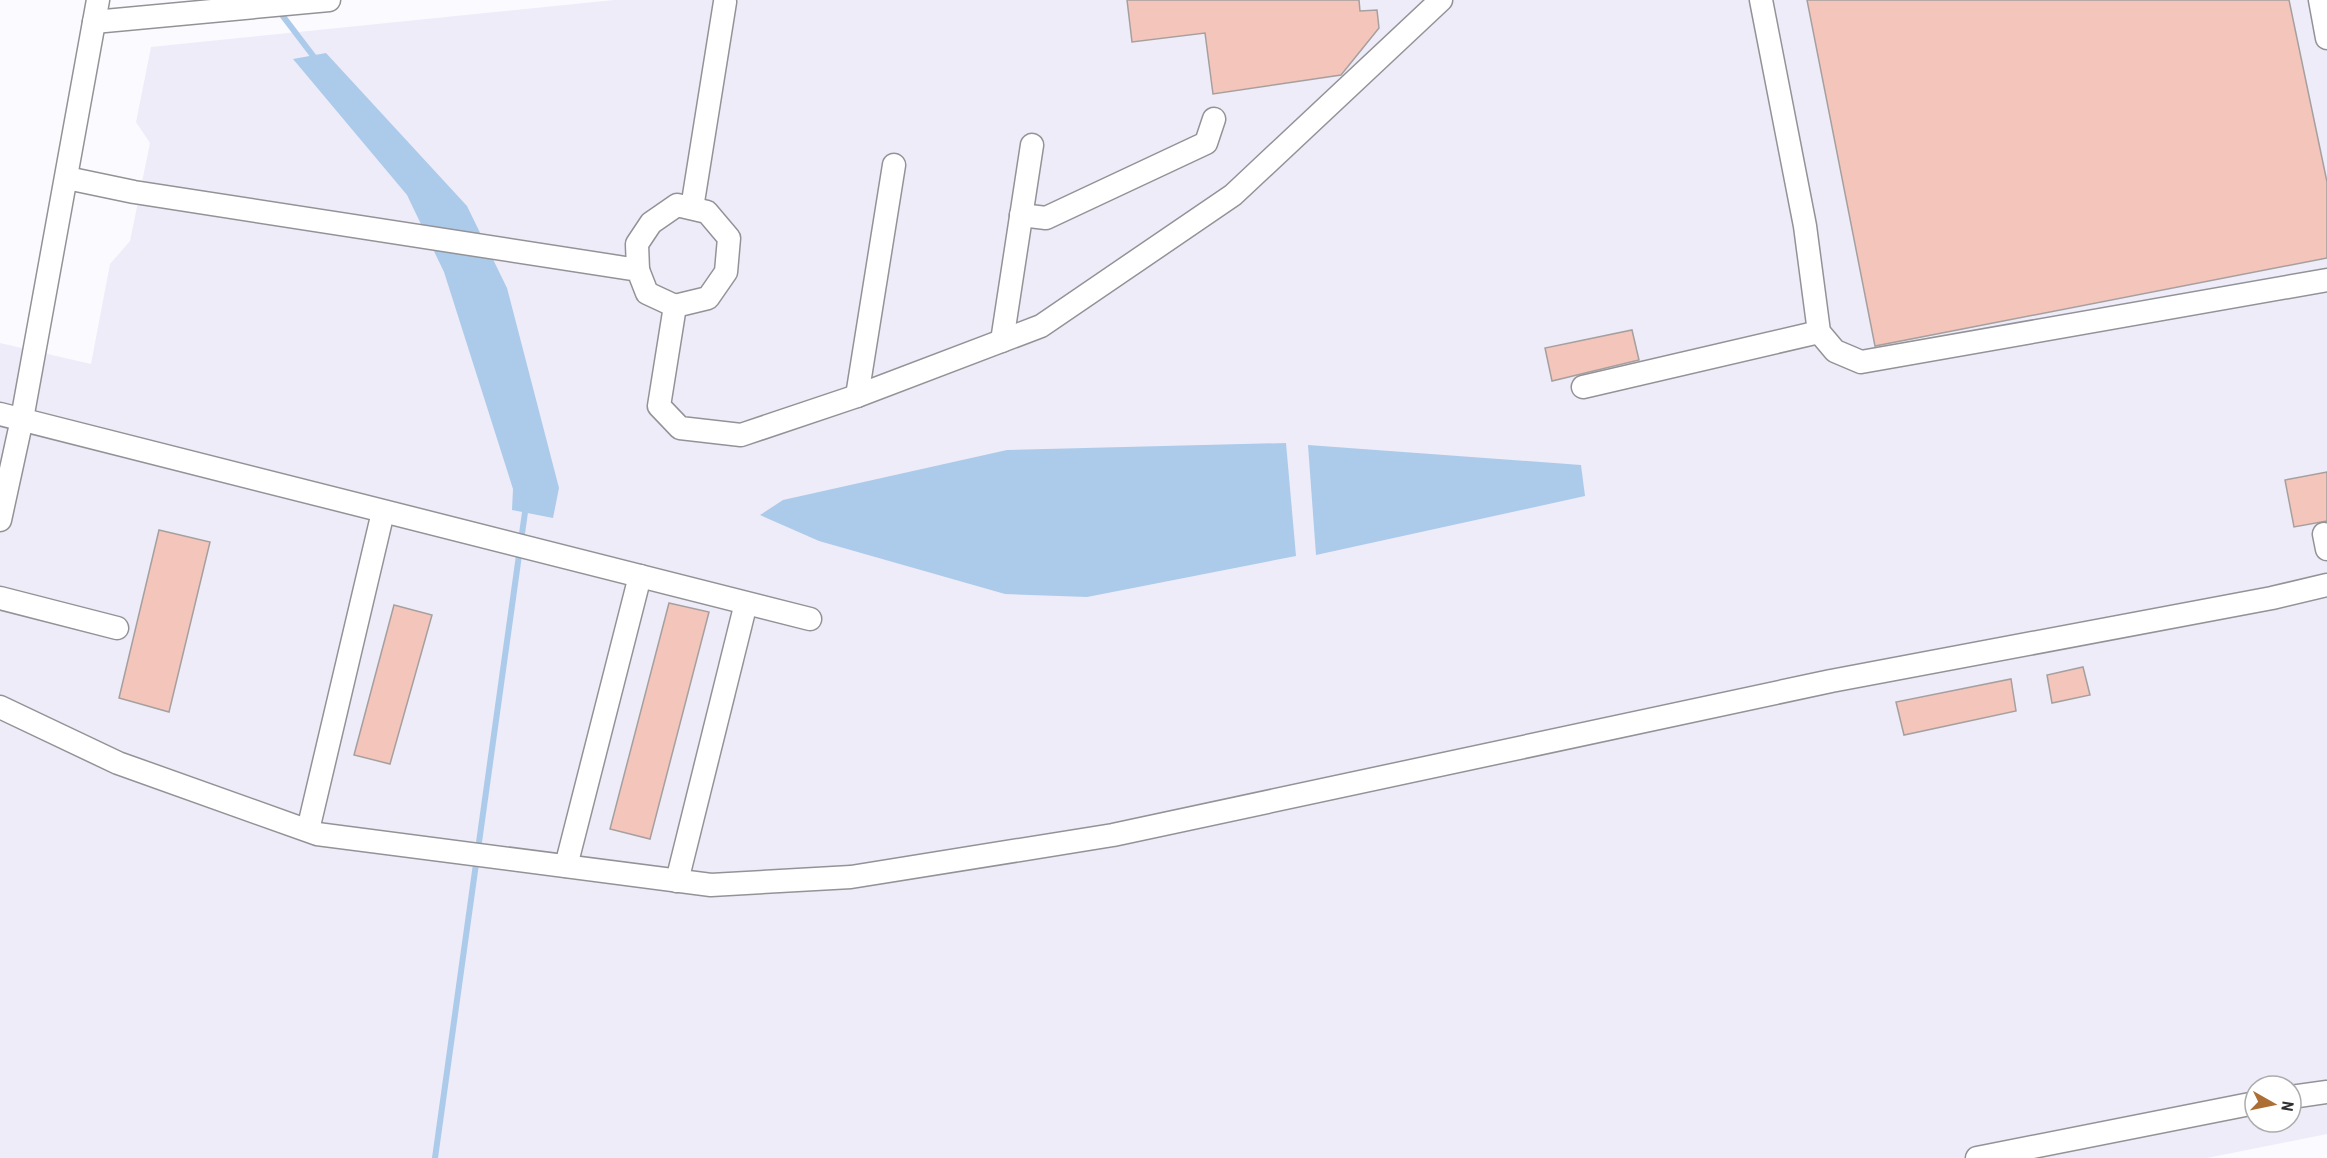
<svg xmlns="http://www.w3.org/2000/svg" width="2327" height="1158" font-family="'Roboto Condensed',sans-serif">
  <rect width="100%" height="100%" fill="#fbfaff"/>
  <path fill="#eeecf8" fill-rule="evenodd" d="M614,0H2327V1134L2207,1158H0V343L91,364L110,264L130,241L150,143L136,122L151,47ZM2255,1086H2291V1122H2255Z"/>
  <g fill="#accbea">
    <polygon points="326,53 467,206 507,288 559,488 553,518 512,510 513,489 444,272 407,195 293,59"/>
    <polygon points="1286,443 1296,556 1087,597 1005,594 819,541 760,515 783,500 1007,450"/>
    <polygon points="1308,445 1581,465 1585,496 1316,555"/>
  </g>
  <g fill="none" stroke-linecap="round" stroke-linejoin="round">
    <g stroke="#accbea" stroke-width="6">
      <polyline points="279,11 317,61"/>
      <polyline points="435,1158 526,505"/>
    </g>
  </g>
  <g fill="#f4c5ba" stroke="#a5a09f" stroke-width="1.5">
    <polygon points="1127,0 1359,0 1360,11 1377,10 1379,28 1341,75 1213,94 1205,33 1132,42"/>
    <polygon points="1807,0 2289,0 2327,182 2327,258 1875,346"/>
    <polygon points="1632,330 1639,360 1552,381 1545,348"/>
    <polygon points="2327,472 2327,521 2294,527 2285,480"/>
    <polygon points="159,530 210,542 169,712 119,698"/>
    <polygon points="669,603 709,612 650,839 610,829"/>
    <polygon points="394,605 432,615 390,764 354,755"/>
    <polygon points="2083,667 2090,695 2052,703 2047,675"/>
    <polygon points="2011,679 2016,711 1904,735 1896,702"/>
  </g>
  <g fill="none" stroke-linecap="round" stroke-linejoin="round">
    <defs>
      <g id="minor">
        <polyline points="1761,0 1805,226 1819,332 1835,351 1861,362 2327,280"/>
        <polyline points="2320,0 2327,38"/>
        <polyline points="94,22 329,0"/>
        <polyline points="67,178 134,192 638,270 647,293 675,306 659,406 680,428 741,435 857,396 1041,326 1233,195 1441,0"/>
        <polyline points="692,208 725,2"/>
        <polyline points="1021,215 1046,218 1206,143 1214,119"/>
        <polyline points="638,270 637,244 651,223 677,205 707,212 729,238 726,272 708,298 675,306"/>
        <polyline points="1002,341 1032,145"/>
        <polyline points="1583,387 1819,332"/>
        <polyline points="857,396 894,165"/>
        <polyline points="0,414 810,619"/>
        <polyline points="0,520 22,419 98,0"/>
        <polyline points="2324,534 2327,549"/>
        <polyline points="0,598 117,628"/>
        <polyline points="0,707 118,763 317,834 711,885 851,877 1113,835 1831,681 2272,598 2327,585"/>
        <polyline points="308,830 383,512"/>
        <polyline points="566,866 640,576"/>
        <polyline points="677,881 744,611"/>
        <polyline points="2291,1097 2327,1092"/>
        <polyline points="1977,1158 2255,1103"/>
      </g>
    </defs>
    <use href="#minor" stroke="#939397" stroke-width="25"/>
    <use href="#minor" stroke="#fff" stroke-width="22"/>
  </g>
  <g transform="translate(2273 1104) rotate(99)"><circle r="28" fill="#ffffff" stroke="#adacad" stroke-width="1.5"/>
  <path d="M0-4.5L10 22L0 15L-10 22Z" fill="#ad6e34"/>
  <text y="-9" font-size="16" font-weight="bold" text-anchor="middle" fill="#313032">N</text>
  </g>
</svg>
